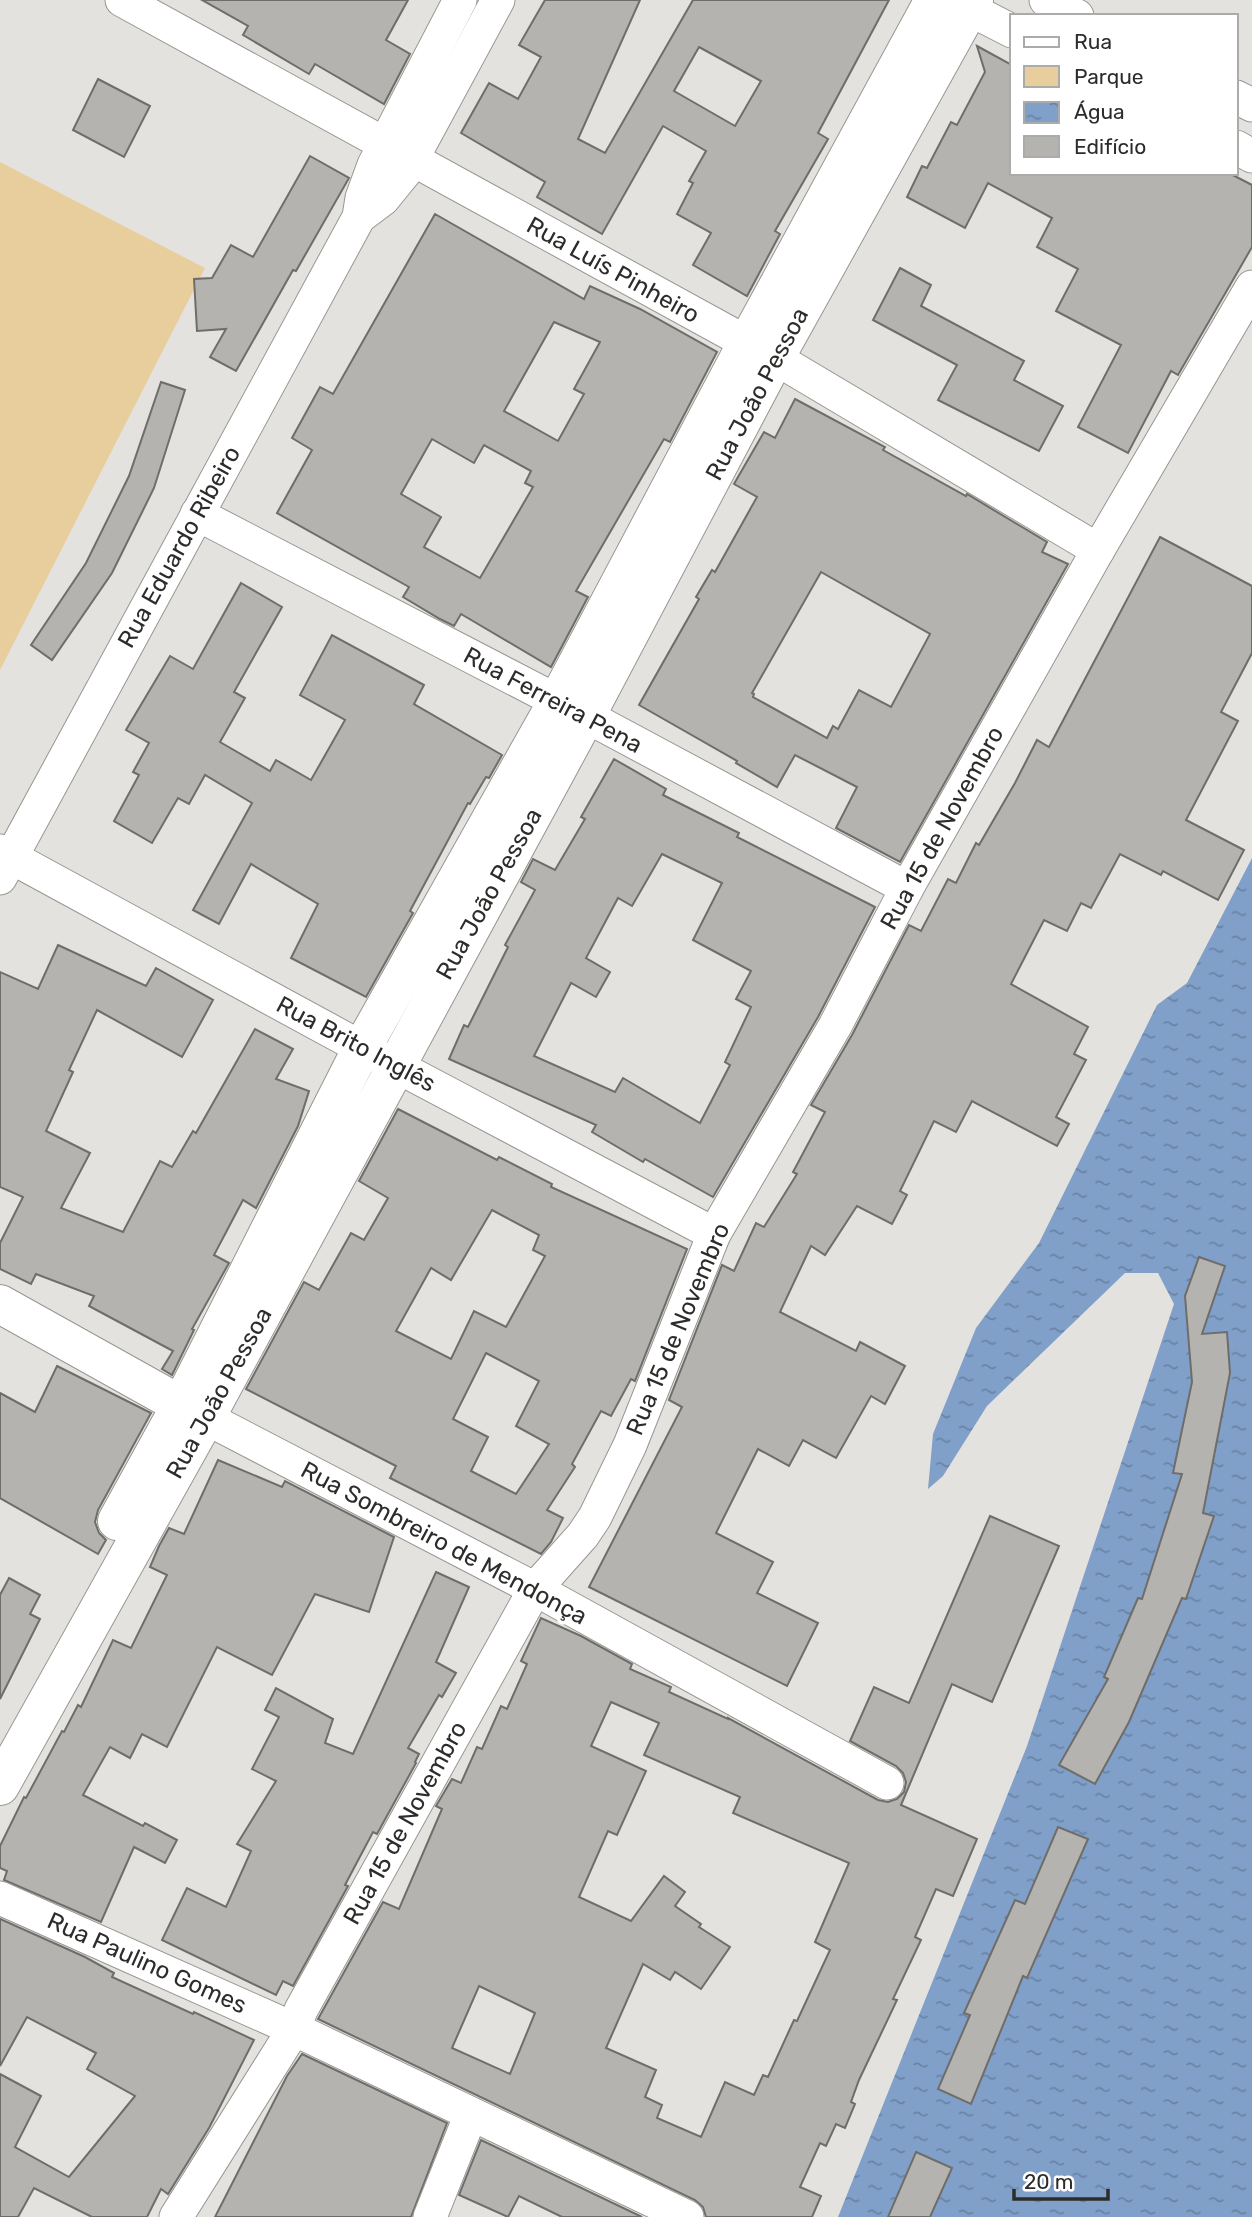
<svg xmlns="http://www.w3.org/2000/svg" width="1252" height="2217" font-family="Rubik,sans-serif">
  <defs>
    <pattern id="water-ripples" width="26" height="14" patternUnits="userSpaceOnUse" patternTransform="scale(1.75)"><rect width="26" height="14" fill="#80a0ca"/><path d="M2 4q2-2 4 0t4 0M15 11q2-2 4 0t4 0" fill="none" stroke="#6983a4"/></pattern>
  </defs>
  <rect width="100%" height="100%" fill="#e4e2de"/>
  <polygon fill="#e9ce9d" points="0,162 205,268 0,670"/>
  <polygon fill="url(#water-ripples)" points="1252,858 1252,2217 838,2217 1027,1746 1174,1304 1158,1273 1125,1273 987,1406 943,1476 928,1489 933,1434 976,1328 1039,1243 1157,1005 1187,983"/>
  <g fill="#b5b3af" stroke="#6f6d6a" stroke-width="2" fill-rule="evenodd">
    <polygon points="202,0 408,0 386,40 410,54 384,104 315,64 309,74 243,35 248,26"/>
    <path d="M545,0H640L578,139L605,153L693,0H889L818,133L828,139L775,231L780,234L747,296L693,265L711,233L677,214L693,183L689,181L706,151L663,126L602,234L537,197L545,182L461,133L489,83L518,99L541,57L519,45ZM699,47L761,81L735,126L674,91Z"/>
    <polygon points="977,46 1012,65 1012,173 1229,173 1252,185 1252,247 1178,375 1171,371 1128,453 1078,427 1121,345 1056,311 1078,269 1037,247 1052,218 988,183 965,228 907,197 922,166 927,168 951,122 957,125 985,72"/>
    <polygon points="98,79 150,106 124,157 73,130"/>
    <polygon points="310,156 349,178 296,271 293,270 236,371 210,357 226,329 197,331 194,279 212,278 231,245 253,257"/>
    <path d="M435,214L584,299L590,286L640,309L717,352L670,442L664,439L576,591L588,597L551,667L461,614L454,626L440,619L403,597L409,587L277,513L312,450L292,438L320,387L333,394ZM554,322L600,342L574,389L584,394L558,441L504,411ZM432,439L474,463L484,445L531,471L525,483L533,487L480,578L424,547L441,517L401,494Z"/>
    <polygon points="900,268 931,285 921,306 1024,361 1014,380 1063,406 1039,451 938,400 957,365 873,320"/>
    <polygon points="161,382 185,390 154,488 112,573 52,660 31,645 86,563 129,476"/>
    <path d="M795,399L885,447L883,450L966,496L967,494L1047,542L1042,552L1068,564L900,862L836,828L857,787L795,755L777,787L736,763L737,761L639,705L699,599L696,597L712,570L715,572L757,497L734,484L764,432L775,438ZM821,572L930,634L891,707L859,690L838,729L833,726L827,738L753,697L754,694L752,693Z"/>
    <polygon points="1160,537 1252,586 1252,653 1221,712 1238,721 1186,820 1244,850 1218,900 1163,871 1161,875 1120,854 1091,908 1081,903 1067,931 1044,920 1011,984 1088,1027 1074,1054 1086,1060 1056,1117 1069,1124 1057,1146 972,1101 956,1132 934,1121 900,1191 907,1195 892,1224 857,1206 825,1255 811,1246 780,1312 856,1351 860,1342 905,1366 885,1404 871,1396 836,1458 803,1440 789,1466 758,1449 716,1533 773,1562 757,1593 818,1623 787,1686 589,1587 682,1407 669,1400 722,1265 734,1271 756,1223 764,1227 797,1174 793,1172 825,1112 811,1105 852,1035 909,925 921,931 948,879 956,883 976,843 979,845 1015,783 1037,740 1049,747"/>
    <polygon points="241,583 282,607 234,692 245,698 220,742 270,771 276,760 311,780 345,720 300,695 332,635 424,685 414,704 502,755 489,778 486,777 470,804 468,803 410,911 413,913 366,997 291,958 318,904 251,864 219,924 193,910 252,803 205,775 189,804 178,798 152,843 114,821 139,775 133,772 149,743 126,730 170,656 193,669"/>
    <path d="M614,759L666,789L663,795L739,833L737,837L875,907L818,1017L713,1197L645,1159L643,1162L592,1132L596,1125L449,1059L464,1025L468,1027L508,947L505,945L535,890L521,882L533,859L555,870L585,819L581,817ZM662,854L722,883L693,940L751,971L736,999L751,1007L725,1062L730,1065L700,1123L623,1078L615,1092L534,1056L571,983L596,997L610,972L586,958L618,898L632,906Z"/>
    <polygon points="58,945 146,986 156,968 213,1000 182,1057 97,1010 69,1070 73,1072 46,1131 90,1153 61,1208 123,1232 160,1161 172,1167 193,1131 196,1133 255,1029 293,1049 276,1079 309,1091 298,1126 256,1208 243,1200 214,1255 229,1263 192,1329 194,1330 172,1375 162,1369 173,1351 89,1306 94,1296 36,1274 31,1284 0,1269 0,1243 23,1197 0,1187 0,972 38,989"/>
    <path d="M398,1109L497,1160L499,1157L552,1184L551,1187L687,1249L635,1381L631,1379L611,1416L601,1411L572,1464L575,1467L547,1510L563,1518L551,1542L541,1554L390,1478L396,1466L246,1389L304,1282L319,1290L351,1233L364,1240L388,1198L359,1181ZM492,1210L539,1235L533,1250L545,1256L506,1327L474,1311L451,1359L396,1331L431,1268L451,1280ZM486,1353L539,1381L516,1426L549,1444L516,1494L471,1471L488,1437L453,1419Z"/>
    <polygon points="1199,1257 1225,1266 1202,1334 1227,1332 1230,1373 1203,1513 1214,1516 1186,1599 1182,1598 1129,1722 1095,1784 1059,1765 1108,1679 1104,1677 1138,1598 1142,1599 1182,1474 1173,1473 1192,1382 1185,1296"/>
    <polygon points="57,1366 151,1413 98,1510 95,1522 99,1533 106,1540 98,1554 0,1498 0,1393 35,1412"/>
    <polygon points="218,1460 282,1487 285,1481 394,1537 369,1612 315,1594 272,1675 217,1647 167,1747 142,1734 130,1758 110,1747 83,1795 143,1826 145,1823 177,1840 165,1863 134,1847 101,1922 4,1880 7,1871 0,1868 0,1846 24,1797 26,1798 62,1731 64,1732 78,1705 81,1707 113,1640 131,1648 167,1575 150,1567 159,1546 169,1528 184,1534"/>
    <path d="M990,1516L1059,1546L992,1702L952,1684L901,1805L977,1839L953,1896L936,1889L915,1937L921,1940L893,1999L897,2000L859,2080L851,2102L855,2104L845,2128L836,2124L826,2146L820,2143L800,2187L821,2196L812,2217H706L703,2207L695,2200L318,2019L383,1902L399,1909L442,1809L436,1806L452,1779L461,1783L477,1747L482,1749L501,1706L507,1709L527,1664L521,1661L541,1618L581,1636L632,1664L630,1669L671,1687L669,1692L728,1719V1718L878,1800L888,1802L897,1799L904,1792L906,1782L903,1773L896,1766L850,1741L874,1687L909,1703ZM611,1702L659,1723L644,1755L740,1797L733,1813L849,1863L815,1942L830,1950L797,2021L794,2020L768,2077L763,2075L754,2095L725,2082L701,2137L657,2118L662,2105L645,2097L656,2070L606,2048L643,1964L670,1980L675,1972L701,1989L730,1947L699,1927L701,1924L675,1906L685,1892L664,1876L631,1921L579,1897L608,1831L617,1835L646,1771L591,1746ZM479,1986L535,2013L510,2074L452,2048Z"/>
    <polygon points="436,1572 469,1587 436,1662 456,1673 442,1697 439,1695 408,1748 419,1754 415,1762 416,1763 377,1834 373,1832 345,1885 348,1886 293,1986 283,1981 276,1995 162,1940 187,1888 226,1907 251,1851 237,1844 276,1781 252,1769 279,1717 265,1710 276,1688 333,1719 325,1743 353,1754"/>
    <polygon points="9,1578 40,1595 30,1614 40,1619 0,1699 0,1595"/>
    <polygon points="1058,1827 1088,1839 1027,1978 1023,1976 971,2104 938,2089 970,2015 964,2013 1015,1900 1025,1904"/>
    <polygon points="0,1919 85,1957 114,1973 112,1977 193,2014 194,2012 254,2040 209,2128 168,2194 161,2189 147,2217 92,2217 34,2188 18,2217 0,2217 0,2074 41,2096 15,2147 69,2177 135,2096 87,2069 96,2053 27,2017 0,2066"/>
    <polygon points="302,2054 447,2123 411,2217 215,2217 287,2076"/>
    <polygon points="481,2140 642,2217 562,2217 519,2196 508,2217 459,2195"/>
    <polygon points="916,2152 952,2168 930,2217 888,2217"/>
  </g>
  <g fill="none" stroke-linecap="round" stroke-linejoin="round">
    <defs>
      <g id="minor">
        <polyline points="122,0 775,358 1098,550"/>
        <polyline points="1046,0 1077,16"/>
        <polyline points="969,9 1012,31"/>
        <polyline points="1236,97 1252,105"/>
        <polyline points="1236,147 1252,156"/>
        <polyline points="359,217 383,199 405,172 498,0"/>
        <polyline points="197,514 586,716 907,888"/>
        <polyline points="0,851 362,1048 714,1234"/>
        <polyline points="0,878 359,217 362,198 374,165 460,0"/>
        <polyline points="183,1406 535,1589 887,1783"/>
        <polyline points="0,1898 294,2029 687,2217"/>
        <polyline points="176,2217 294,2029 301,2010 535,1589 583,1535 595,1517 630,1445 714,1234 835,1026 907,888 1098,550 1252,287"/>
        <polyline points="430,2217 471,2114"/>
      </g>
      <g id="tertiary">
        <polyline points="0,1304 181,1405"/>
        <polyline points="117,1521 181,1405 362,1048 557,702 747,343 934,0"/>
        <polyline points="0,1786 205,1419 586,716 775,358 974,0"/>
      </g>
    </defs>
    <use href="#minor" stroke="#989692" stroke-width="35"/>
    <use href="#tertiary" stroke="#989692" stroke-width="40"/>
    <use href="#minor" stroke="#fff" stroke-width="33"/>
    <use href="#tertiary" stroke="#fff" stroke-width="38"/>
  </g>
  <g text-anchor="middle" stroke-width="7" stroke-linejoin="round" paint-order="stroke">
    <g font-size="24" fill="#2c2c2a" stroke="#fff">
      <text transform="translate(613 270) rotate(29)" y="8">Rua Luís Pinheiro</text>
      <text transform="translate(757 394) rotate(-62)" y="8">Rua João Pessoa</text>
      <text transform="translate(179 547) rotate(-61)" y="8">Rua Eduardo Ribeiro</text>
      <text transform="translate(553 700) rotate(28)" y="8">Rua Ferreira Pena</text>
      <text transform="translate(942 828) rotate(-61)" y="8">Rua 15 de Novembro</text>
      <text transform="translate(489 894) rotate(-61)" y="8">Rua João Pessoa</text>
      <text transform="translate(356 1044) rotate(28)" y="8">Rua Brito Inglês</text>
      <text transform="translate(678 1329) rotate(-67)" y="8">Rua 15 de Novembro</text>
      <text transform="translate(219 1393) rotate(-61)" y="8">Rua João Pessoa</text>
      <text transform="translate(444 1543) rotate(28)" y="8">Rua Sombreiro de Mendonça</text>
      <text transform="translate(405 1823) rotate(-61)" y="8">Rua 15 de Novembro</text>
      <text transform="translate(147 1963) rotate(24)" y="8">Rua Paulino Gomes</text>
    </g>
  </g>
  <rect x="1010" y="14" width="228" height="161" fill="#ffffff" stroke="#ababaa" stroke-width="2"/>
  <rect x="1024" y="37" width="35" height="10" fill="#ffffff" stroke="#ababaa" stroke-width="2"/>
  <text x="1074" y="49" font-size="21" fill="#2c2c2a">Rua</text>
  <rect x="1024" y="66" width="35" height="21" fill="#e9ce9d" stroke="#ababaa" stroke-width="2"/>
  <text x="1074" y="84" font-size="21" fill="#2c2c2a">Parque</text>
  <rect x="1024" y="102" width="35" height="21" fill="url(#water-ripples)" stroke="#ababaa" stroke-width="2"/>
  <text x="1074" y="119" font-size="21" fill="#2c2c2a">Água</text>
  <rect x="1024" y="136" width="35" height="21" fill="#b5b3af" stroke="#ababaa" stroke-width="2"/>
  <text x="1074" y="154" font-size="21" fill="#2c2c2a">Edifício</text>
  <path d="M1014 2189v10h94v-10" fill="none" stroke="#2c2c2a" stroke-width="3.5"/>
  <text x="1024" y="2189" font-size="21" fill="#2c2c2a" stroke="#ffffff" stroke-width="5" paint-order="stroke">20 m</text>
</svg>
